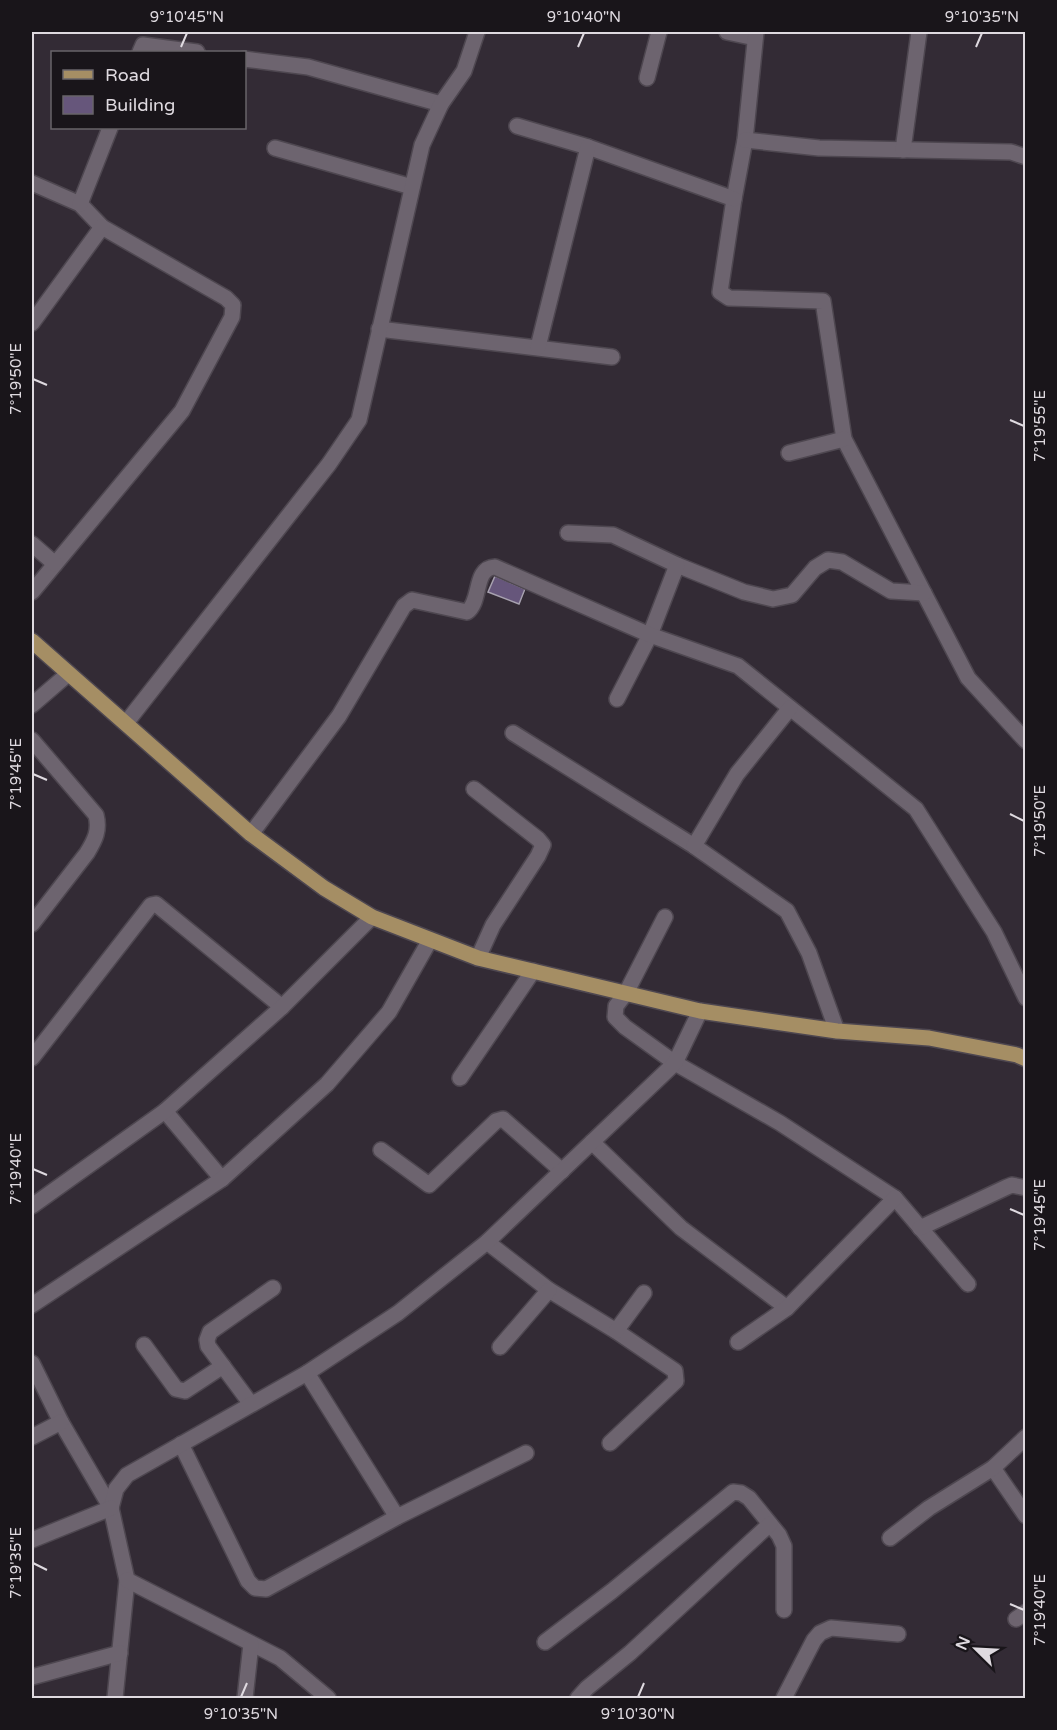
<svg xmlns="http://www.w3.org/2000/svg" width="1057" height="1730" font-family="'Varela Round',sans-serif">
  <rect width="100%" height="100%" fill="#332b35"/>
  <polygon fill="#0007" points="500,574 528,585 522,599 519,603 496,577"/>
  <polygon fill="#66567b" stroke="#a7a1af" stroke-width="1.5" points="495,576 525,589 519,604 488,592"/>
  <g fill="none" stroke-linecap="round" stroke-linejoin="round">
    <defs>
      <g id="minor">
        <polyline points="727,32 755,38"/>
        <polyline points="756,32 745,140 734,199 720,292 729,298 823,301 844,439 968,678 1026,741"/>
        <polyline points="140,52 143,45 197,52"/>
        <polyline points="244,59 308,67 441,104"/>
        <polyline points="647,78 659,32"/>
        <polyline points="517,126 588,147 734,199"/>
        <polyline points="745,140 819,148 1011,152 1026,157"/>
        <polyline points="275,148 412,187"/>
        <polyline points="903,150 919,32"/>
        <polyline points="32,183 80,204 102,227 226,298 233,305 232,317 182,411 32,592"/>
        <polyline points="80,204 110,128"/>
        <polyline points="32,323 102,227"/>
        <polyline points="379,329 612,357"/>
        <polyline points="538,347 588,147"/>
        <polyline points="789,453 844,439"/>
        <polyline points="568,533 613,535 677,565 744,592 773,599 792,595 815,568 828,560 842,562 891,591 924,593"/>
        <polyline points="32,544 55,564"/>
        <polyline points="617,699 650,635 677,565"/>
        <polyline points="32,705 68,674"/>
        <polyline points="126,723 329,464 359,420 422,145 441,104 464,71 477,32"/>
        <polyline points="513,733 694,846 787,911 809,953 837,1031"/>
        <path d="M32,740L96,815C100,830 95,840 87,853L32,924"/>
        <polyline points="474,789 538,839 543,845 538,856 493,925 478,958"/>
        <path d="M251,834L339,716L404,606L412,600L467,612C482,601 473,568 495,567L650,635L738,666L916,809L994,932L1026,998"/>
        <polyline points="694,846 737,774 790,708"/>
        <polyline points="665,917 626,993 616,1006 615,1017 625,1027 675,1063 780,1123 895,1198 968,1284"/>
        <polyline points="32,1058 151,905 156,904 282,1007"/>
        <polyline points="460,1078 533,971"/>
        <polyline points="165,1111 222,1179"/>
        <polyline points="592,1142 681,1228 787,1308"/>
        <polyline points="381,1150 429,1185 496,1121 503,1119 562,1171"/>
        <polyline points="32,1206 165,1111 282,1007 372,917"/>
        <polyline points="920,1228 1007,1187 1012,1185 1026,1188"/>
        <polyline points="487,1242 549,1290 616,1331 675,1371 676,1381 610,1443"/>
        <polyline points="32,1305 222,1179 327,1084 389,1012 430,940"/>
        <polyline points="616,1331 644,1293"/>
        <polyline points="738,1342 787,1308 895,1198"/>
        <polyline points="144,1345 176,1389 185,1391 223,1366"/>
        <polyline points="500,1347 549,1290"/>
        <polyline points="32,1363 61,1422 111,1508 127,1580 115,1698"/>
        <polyline points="307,1373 397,1517"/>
        <polyline points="251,1404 208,1346 207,1340 210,1332 273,1288"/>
        <polyline points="32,1437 61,1422"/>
        <polyline points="181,1444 248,1581 255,1588 266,1589 397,1517 526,1453"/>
        <polyline points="993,1468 1026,1516"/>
        <polyline points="111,1508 116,1489 127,1475 307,1373 398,1313 487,1242 675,1063 700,1011"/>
        <polyline points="890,1538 929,1508 993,1468 1026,1437"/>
        <polyline points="32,1540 111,1508"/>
        <polyline points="127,1580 280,1658 328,1698"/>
        <polyline points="1016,1619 1026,1612"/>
        <polyline points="545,1642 612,1591 733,1492 741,1493 749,1498 779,1535 784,1546 784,1610"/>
        <polyline points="32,1677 120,1653"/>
        <polyline points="245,1698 251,1644"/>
        <polyline points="578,1698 587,1688 630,1653 770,1524"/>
        <polyline points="784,1698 814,1640 820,1633 831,1628 898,1634"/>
      </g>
      <polyline id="major" points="32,641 251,834 324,888 372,917 478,958 700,1011 837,1031 929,1038 1017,1055 1026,1059"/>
    </defs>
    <use href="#minor" stroke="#4e4750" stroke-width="18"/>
    <use href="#major" stroke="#4e4750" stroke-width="18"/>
    <use href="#minor" stroke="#6d646f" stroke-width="15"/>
    <use href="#major" stroke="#a58e64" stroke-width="15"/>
  </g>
  <path fill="none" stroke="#dfdae0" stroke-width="2" d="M181,47L187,33M578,47L584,33M976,47L982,33M33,379L47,385M1010,420L1024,426M33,774L47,780M1010,814L1024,821M33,1169L47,1175M1010,1209L1024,1215M33,1563L47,1570M1010,1604L1024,1610M241,1697L247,1683M638,1697L644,1683"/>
  <rect width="1057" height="1730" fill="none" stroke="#19151a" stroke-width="66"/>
  <rect x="51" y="51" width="195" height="78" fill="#19151a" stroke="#686469" stroke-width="1.5"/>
  <rect x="63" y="70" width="30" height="9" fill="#a58e64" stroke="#686469" stroke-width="1.5"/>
  <text x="105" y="81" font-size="18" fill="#dfdae0">Road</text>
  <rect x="63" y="96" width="30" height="18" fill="#66567b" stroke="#686469" stroke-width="1.5"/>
  <text x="105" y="111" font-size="18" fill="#dfdae0">Building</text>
  <g transform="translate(976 1649) rotate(294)" stroke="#19151a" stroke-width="4.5" paint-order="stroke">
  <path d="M0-4.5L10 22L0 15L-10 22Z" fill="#dfdae0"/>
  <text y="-9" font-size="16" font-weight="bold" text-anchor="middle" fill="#dfdae0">N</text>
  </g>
  <rect x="33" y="33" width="991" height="1664" fill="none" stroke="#dfdae0" stroke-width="2"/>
  <g font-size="15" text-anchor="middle" fill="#dfdae0">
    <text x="187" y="22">9°10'45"N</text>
    <text x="584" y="22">9°10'40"N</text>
    <text x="982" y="22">9°10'35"N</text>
    <text transform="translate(16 379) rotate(-90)" y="5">7°19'50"E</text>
    <text transform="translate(1040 426) rotate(-90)" y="5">7°19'55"E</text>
    <text transform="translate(16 774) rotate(-90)" y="5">7°19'45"E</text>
    <text transform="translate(1040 821) rotate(-90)" y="5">7°19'50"E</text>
    <text transform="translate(16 1169) rotate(-90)" y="5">7°19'40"E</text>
    <text transform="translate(1040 1215) rotate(-90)" y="5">7°19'45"E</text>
    <text transform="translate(16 1563) rotate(-90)" y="5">7°19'35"E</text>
    <text transform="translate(1040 1610) rotate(-90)" y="5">7°19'40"E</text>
    <text x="241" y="1719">9°10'35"N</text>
    <text x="638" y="1719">9°10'30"N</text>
  </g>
</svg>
